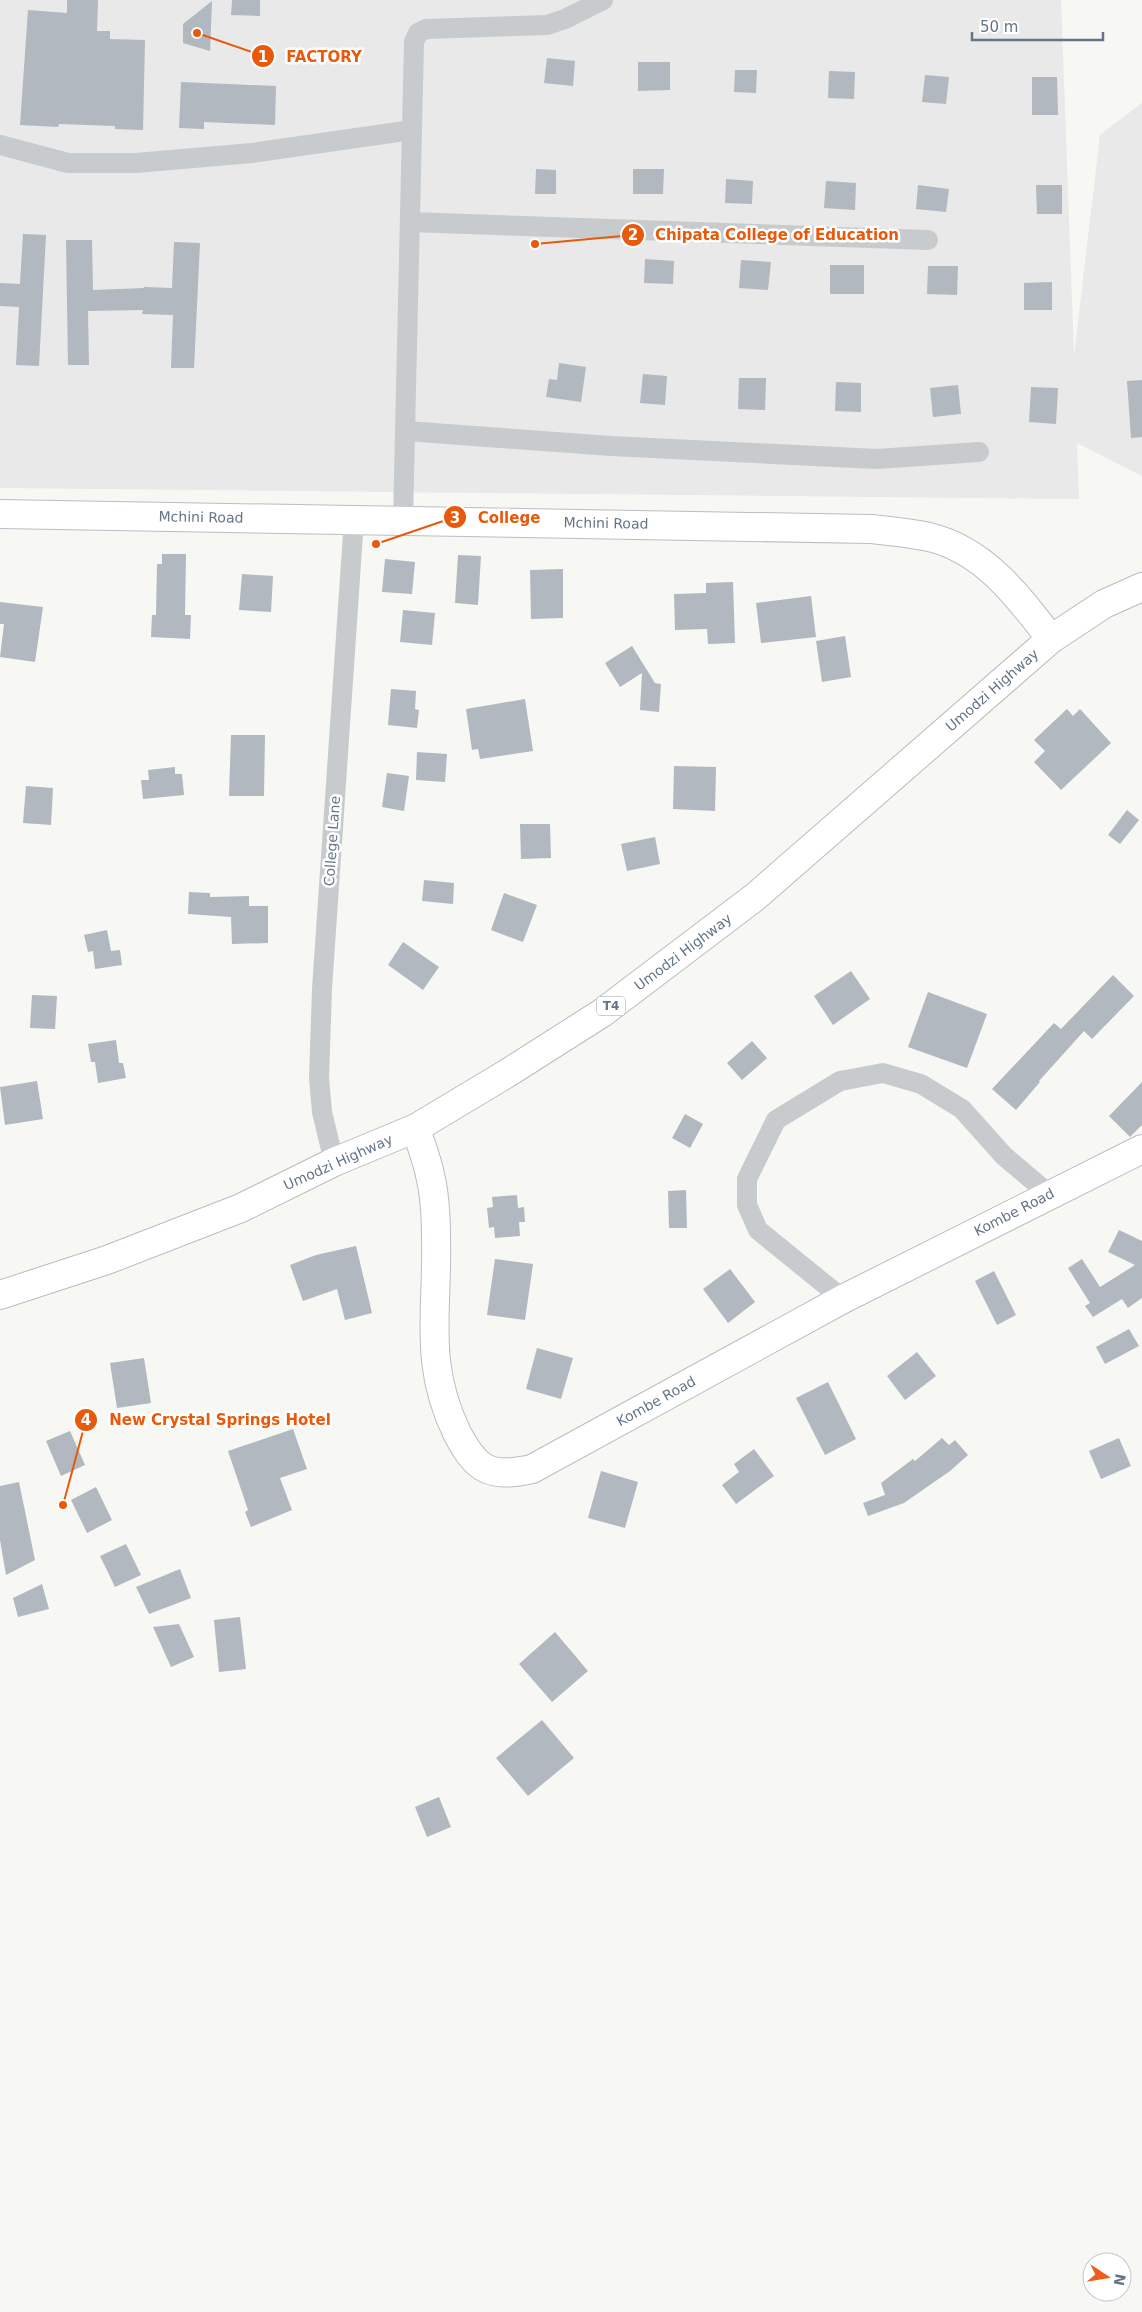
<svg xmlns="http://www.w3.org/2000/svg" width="1142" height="2312" font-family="'DejaVu Sans',sans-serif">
  <rect width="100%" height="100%" fill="#f7f8f4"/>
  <polygon fill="#e8e9e8" points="0,0 1061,0 1074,356 1100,135 1142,103 1142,476 1077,443 1079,499 0,488"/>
  <g fill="#b1b8bf">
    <polygon points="67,0 98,0 97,31 110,31 110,39 145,40 143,130 115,129 115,126 59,124 58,127 20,125 28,10 67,13"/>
    <polygon points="232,0 260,0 260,16 231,15"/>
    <polygon points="212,1 210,51 183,43 183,24"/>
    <polygon points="547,58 575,61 573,86 544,83"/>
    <polygon points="638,62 670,62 670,90 638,91"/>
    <polygon points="735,70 757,70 756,93 734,92"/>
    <polygon points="829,71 855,72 854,99 828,98"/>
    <polygon points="925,75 949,77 946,104 922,102"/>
    <polygon points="1032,77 1057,77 1058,115 1032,115"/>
    <polygon points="181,82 276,86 275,125 204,122 204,129 179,128"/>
    <polygon points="536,169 556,170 556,194 535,194"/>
    <polygon points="633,169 664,169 663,194 633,194"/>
    <polygon points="726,179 753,181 752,204 725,203"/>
    <polygon points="826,181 856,183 855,210 824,208"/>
    <polygon points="918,185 949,189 946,212 916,209"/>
    <polygon points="1036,185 1062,185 1062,214 1037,214"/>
    <polygon points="23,234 46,235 39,366 16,365 19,307 0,306 0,283 20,284"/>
    <polygon points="66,240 92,240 93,290 144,288 144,287 172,288 174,242 200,243 194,368 171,368 173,315 142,314 143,310 88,311 89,365 68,365"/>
    <polygon points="645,259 674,261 673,284 644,283"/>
    <polygon points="741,260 771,262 768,290 739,288"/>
    <rect x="830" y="265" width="34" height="29"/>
    <polygon points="928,266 958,266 957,295 927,294"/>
    <polygon points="1052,282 1052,310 1024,310 1024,283"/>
    <polygon points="559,363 586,367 581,402 546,397 549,379 557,380"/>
    <polygon points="643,374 667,376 665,405 640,403"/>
    <polygon points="739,378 766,378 765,410 738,409"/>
    <polygon points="1142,380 1142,437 1131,438 1127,381"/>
    <polygon points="836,382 861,383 861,412 835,411"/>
    <polygon points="958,385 961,414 933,417 930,388"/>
    <polygon points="1031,387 1058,388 1056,424 1029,422"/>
    <polygon points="162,554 186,554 185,615 191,615 190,639 151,637 152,615 156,615 157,564 162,564"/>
    <polygon points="458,555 481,556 478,605 455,603"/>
    <polygon points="385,559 415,562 412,594 382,592"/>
    <polygon points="563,569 563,618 531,619 530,570"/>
    <polygon points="242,574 273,576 271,612 239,610"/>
    <polygon points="733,582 735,643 708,644 707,629 675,630 674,594 706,593 706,583"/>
    <polygon points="811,596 816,637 761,643 756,603"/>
    <polygon points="0,602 43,607 35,662 0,657 4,624 0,624"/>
    <polygon points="403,610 435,613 432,645 400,642"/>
    <polygon points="845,636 851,677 822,682 816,641"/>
    <polygon points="632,646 655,683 661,684 659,712 640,710 642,673 620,687 605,663"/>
    <polygon points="391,689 416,691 415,709 419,710 417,728 388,725"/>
    <polygon points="525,699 533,751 480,759 478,749 472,750 466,709"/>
    <polygon points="1067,709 1073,716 1080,709 1111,743 1061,790 1034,762 1045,751 1034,740"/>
    <polygon points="231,735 265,735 264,796 229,796"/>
    <polygon points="417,752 447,754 445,782 416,780"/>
    <polygon points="674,766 716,767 715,811 673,809"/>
    <polygon points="175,767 175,774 182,774 184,795 143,799 141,780 149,780 148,770"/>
    <polygon points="387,773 409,776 404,811 382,807"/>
    <polygon points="26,786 53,788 51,825 23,823"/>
    <polygon points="1127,810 1139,820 1120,844 1108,835"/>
    <polygon points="520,824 550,824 551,858 521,859"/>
    <polygon points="655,837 660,864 627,871 621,844"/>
    <polygon points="424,880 454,883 453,904 422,901"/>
    <polygon points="189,892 210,893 210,897 249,896 249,906 268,906 268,943 232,944 231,917 188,914"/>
    <polygon points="504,893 537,905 523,942 491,930"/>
    <polygon points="107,930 111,951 120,950 122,965 95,969 93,951 88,952 84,935"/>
    <polygon points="403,942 439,967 423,990 388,965"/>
    <polygon points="851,971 870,999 833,1025 814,996"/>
    <polygon points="1113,975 1134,996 1092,1039 1084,1031 1039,1081 1040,1082 1016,1110 992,1089 1054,1023 1061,1029"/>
    <polygon points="928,992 987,1014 967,1068 908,1047"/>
    <polygon points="32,995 57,996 55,1029 30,1028"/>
    <polygon points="116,1040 119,1063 123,1063 126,1078 98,1083 95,1062 91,1062 88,1044"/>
    <polygon points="752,1041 767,1058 742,1080 727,1063"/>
    <polygon points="37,1081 43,1119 5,1125 0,1087"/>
    <polygon points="1142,1082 1142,1125 1130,1137 1109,1116"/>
    <polygon points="685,1114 703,1124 690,1148 672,1138"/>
    <polygon points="686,1190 687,1228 669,1228 668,1191"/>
    <polygon points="517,1195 518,1208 524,1207 525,1222 519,1222 520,1236 495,1238 494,1227 489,1228 487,1208 493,1207 492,1197"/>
    <polygon points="1119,1230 1142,1241 1142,1298 1128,1308 1122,1299 1093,1317 1085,1306 1090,1303 1068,1268 1082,1259 1100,1287 1135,1265 1108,1252"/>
    <polygon points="356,1246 372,1313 345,1320 337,1289 303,1301 290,1265 316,1255"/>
    <polygon points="495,1259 533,1264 525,1320 487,1315"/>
    <polygon points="730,1269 755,1302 728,1323 703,1289"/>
    <polygon points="994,1271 1016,1315 997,1325 975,1281"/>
    <polygon points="1129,1329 1139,1346 1105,1364 1096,1347"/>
    <polygon points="537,1348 573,1358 561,1399 526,1389"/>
    <polygon points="917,1352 936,1376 905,1400 887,1376"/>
    <polygon points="144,1358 151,1403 117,1408 110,1363"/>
    <polygon points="828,1382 856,1439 825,1455 796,1398"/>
    <polygon points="293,1429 307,1469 280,1478 292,1510 251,1527 245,1512 248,1510 228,1451"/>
    <polygon points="70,1431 85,1465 61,1476 46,1441"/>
    <polygon points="942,1438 949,1445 955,1440 968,1455 950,1471 904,1503 868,1516 863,1503 885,1495 881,1483 913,1459 915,1461"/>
    <polygon points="1119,1438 1131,1466 1101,1479 1089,1451"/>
    <polygon points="754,1449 774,1476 736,1504 722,1485 739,1472 734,1464"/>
    <polygon points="601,1471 638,1482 625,1528 588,1518"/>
    <polygon points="19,1482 35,1560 6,1575 0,1540 0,1486"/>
    <polygon points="96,1487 112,1520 87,1533 71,1500"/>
    <polygon points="126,1544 141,1575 115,1587 100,1556"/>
    <polygon points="180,1569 191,1598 149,1614 136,1587"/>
    <polygon points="42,1584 49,1609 18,1617 13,1598"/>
    <polygon points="240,1617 246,1669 219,1672 214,1620"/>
    <polygon points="179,1624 194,1657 171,1667 153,1627"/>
    <polygon points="555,1632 588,1671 552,1702 519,1664"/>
    <polygon points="542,1720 574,1758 528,1796 496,1758"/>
    <polygon points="439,1797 451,1827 427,1837 415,1807"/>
  </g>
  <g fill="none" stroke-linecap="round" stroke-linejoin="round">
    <defs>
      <g id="secondary">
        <path d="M0,514L871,529C890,531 910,533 929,537C984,550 1018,596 1051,639"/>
        <path d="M416,1128C420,1143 427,1159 430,1175C435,1195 436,1219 436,1239C438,1312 423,1363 457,1433C477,1471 490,1478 532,1469L843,1299L1142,1149"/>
      </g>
      <polyline id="highway" points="0,1295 107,1260 241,1208 334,1162 416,1128 506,1074 602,1013 755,897 1051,639 1104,604 1142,587"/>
    </defs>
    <use href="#secondary" stroke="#b9bec3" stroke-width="30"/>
    <use href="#highway" stroke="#b9bcc0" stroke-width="30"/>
    <g stroke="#c7cbce" stroke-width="20">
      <polyline points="0,145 68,163 136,163 252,153 412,130"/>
      <polyline points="410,222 928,240"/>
      <polyline points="406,431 611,446 877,459 979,452"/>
      <polyline points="403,520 414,42 418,33 426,29 547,25 565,19 603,0"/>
      <polyline points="334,1162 322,1112 319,1078 322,989 354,519"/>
      <polyline points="843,1299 758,1230 747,1205 747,1179 776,1120 840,1081 883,1073 921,1084 962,1109 1004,1156 1050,1195"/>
    </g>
    <use href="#secondary" stroke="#fff" stroke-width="28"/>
    <use href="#highway" stroke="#fff" stroke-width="28"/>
  </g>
  <g text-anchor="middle" stroke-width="5" stroke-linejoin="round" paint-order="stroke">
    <rect fill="#fff" stroke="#929eac" stroke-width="1" x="597" y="996.5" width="28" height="19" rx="4"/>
    <g font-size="12" font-weight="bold" fill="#647588">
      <text x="611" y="1010">T4</text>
    </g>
    <g font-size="14" fill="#647588" stroke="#fff">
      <text transform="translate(201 517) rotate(1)" y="5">Mchini Road</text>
      <text transform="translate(606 523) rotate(1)" y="5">Mchini Road</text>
      <text transform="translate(992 690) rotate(-41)" y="5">Umodzi Highway</text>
      <text transform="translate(332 841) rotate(-86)" y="5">College Lane</text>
      <text transform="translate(683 952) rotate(-37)" y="5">Umodzi Highway</text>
      <text transform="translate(338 1162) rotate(-24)" y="5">Umodzi Highway</text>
      <text transform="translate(1014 1212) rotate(-27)" y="5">Kombe Road</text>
      <text transform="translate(656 1401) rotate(-29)" y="5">Kombe Road</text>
    </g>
  </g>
  <path fill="none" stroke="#e8590c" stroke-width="2" d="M197 33L263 56M535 244L633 235M376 544L455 517M63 1505L86 1420"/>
  <g fill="#e8590c" stroke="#fff" stroke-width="2">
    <circle cx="197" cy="33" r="5"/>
    <circle cx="535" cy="244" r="5"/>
    <circle cx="376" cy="544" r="5"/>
    <circle cx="63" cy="1505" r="5"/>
    <circle cx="263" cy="56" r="12"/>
    <circle cx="633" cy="235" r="12"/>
    <circle cx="455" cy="517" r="12"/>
    <circle cx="86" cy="1420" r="12"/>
  </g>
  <g font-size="15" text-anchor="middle" font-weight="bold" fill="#fff">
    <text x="263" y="62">1</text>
    <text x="633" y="240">2</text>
    <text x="455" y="523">3</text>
    <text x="86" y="1425">4</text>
  </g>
  <g font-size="15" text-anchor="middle" font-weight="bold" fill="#e8590c" stroke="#fff" stroke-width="5" stroke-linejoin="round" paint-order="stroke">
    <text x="324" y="62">FACTORY</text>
    <text x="777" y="240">Chipata College of Education</text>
    <text x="509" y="523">College</text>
    <text x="220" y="1425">New Crystal Springs Hotel</text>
  </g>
  <g transform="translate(1107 2277) rotate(102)"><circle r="24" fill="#ffffff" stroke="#c1c8cf"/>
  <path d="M0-4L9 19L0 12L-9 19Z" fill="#ef5d1d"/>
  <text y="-8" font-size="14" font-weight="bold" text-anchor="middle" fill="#647588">N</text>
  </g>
  <path d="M972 32v8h131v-8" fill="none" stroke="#647588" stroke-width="2.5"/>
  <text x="980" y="32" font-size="15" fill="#647588" stroke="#ffffff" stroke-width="4" paint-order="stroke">50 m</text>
</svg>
